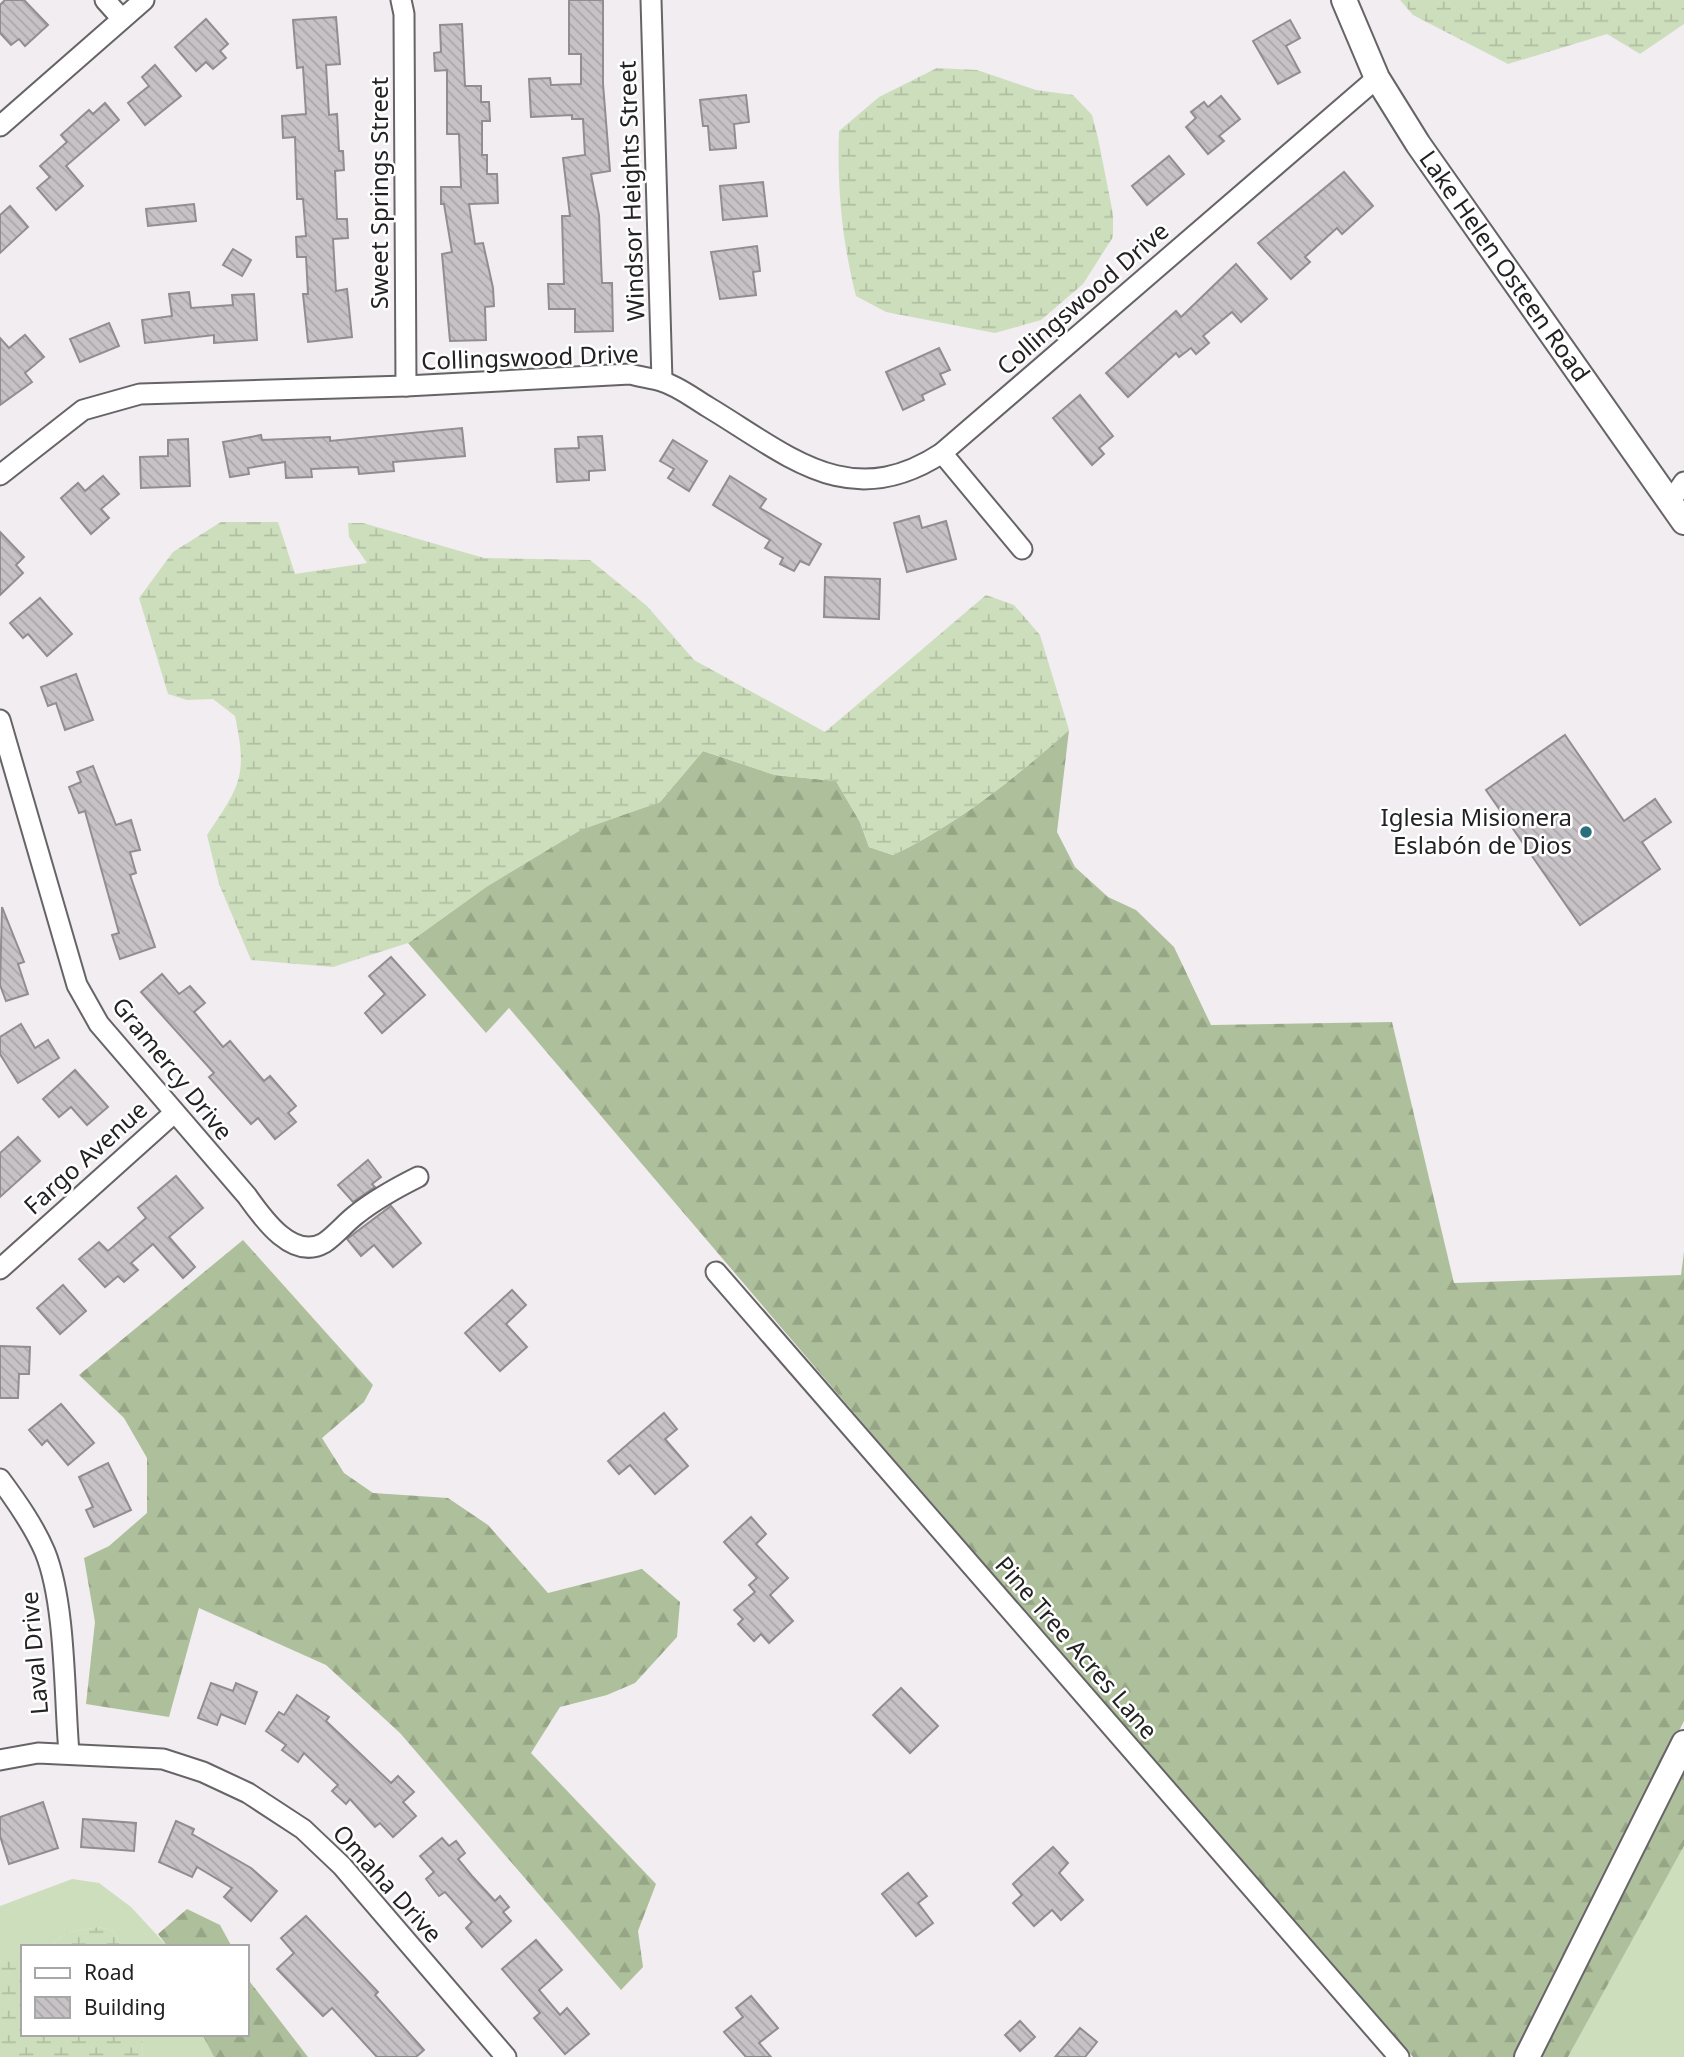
<svg xmlns="http://www.w3.org/2000/svg" width="1684" height="2057" font-family="'Noto Sans',sans-serif">
  <defs>
    <pattern id="forest-firs" width="22" height="20" patternUnits="userSpaceOnUse" patternTransform="scale(1.75)"><rect width="22" height="20" fill="#aec09b"/><path d="M5 1l3.5 6h-7zM16 11l3.5 6h-7z" fill="#95a585"/></pattern>
    <pattern id="wetland-marsh" width="20" height="14" patternUnits="userSpaceOnUse" patternTransform="scale(1.75)"><rect width="20" height="14" fill="#cddebd"/><path d="M1 5h8M5 5V1M11 12h8M15 12V8" fill="none" stroke="#b0bea2"/></pattern>
    <pattern id="building-back-hatch" width="6" height="6" patternUnits="userSpaceOnUse" patternTransform="scale(1.75)"><rect width="6" height="6" fill="#c6c2c6"/><path d="M-1 5l2 2M0 0l6 6M5-1l2 2" fill="none" stroke="#aaa6aa"/></pattern>
  </defs>
  <rect width="100%" height="100%" fill="#f1edf1"/>
  <g fill="#cddebd">
    <polygon points="1684,1846 1684,2057 1568,2057"/>
    <polygon points="72,1879 99,1883 131,1907 168,1947 121,1947 114,1931 98,1927 66,1933 49,1947 23,1947 23,1957 0,1962 0,1906"/>
    <polygon points="143,2034 202,2034 214,2057 142,2057"/>
  </g>
  <g fill="url(#forest-firs)">
    <path d="M1069,730L1057,832L1075,867L1108,897L1136,910L1174,947L1211,1025L1392,1022L1454,1283L1681,1275L1684,1252V1721L1517,2057H1413L872,1434L509,1008L486,1033L408,943L486,887L581,829L660,802L703,751L775,775L836,781L860,822L869,847L893,855C958,824 1015,778 1069,730Z"/>
    <polygon points="243,1240 373,1385 364,1402 322,1438 344,1473 373,1493 448,1498 488,1525 548,1593 642,1569 680,1602 677,1637 635,1683 607,1695 560,1707 531,1753 656,1884 638,1931 643,1967 621,1990 400,1733 326,1665 199,1608 169,1717 86,1704 95,1622 84,1558 109,1546 147,1513 147,1458 124,1418 79,1375"/>
    <polygon points="1684,1764 1684,1846 1568,2057 1538,2057"/>
    <polygon points="187,1909 220,1925 232,1947 168,1947 158,1934"/>
    <polygon points="247,1978 308,2057 214,2057 202,2034 247,2034"/>
  </g>
  <g fill="url(#wetland-marsh)">
    <polygon points="1400,0 1684,0 1684,24 1640,54 1607,34 1508,64 1413,15"/>
    <path d="M937,68L977,70L1036,90L1073,95L1092,115L1098,138L1113,214V237L1083,284L1041,320L995,333L886,312L856,296C842,241 837,188 839,131L879,97Z"/>
    <path d="M221,522H278L295,574L367,563L349,537L348,523H363L484,558L590,560L647,606L694,660L825,732L986,595L1014,605L1040,635L1069,730C1015,778 958,824 893,855L869,847L860,822L836,781L775,775L703,751L660,802L581,830L486,887L408,943L333,967L251,960L219,884L207,835C240,786 248,776 235,716L213,699L187,700L168,694L139,598L173,552Z"/>
    <polygon points="98,1927 114,1931 121,1947 49,1947 66,1933"/>
    <polygon points="12,1957 23,1957 23,2034 143,2034 142,2057 0,2057 0,1962"/>
  </g>
  <g fill="url(#building-back-hatch)" stroke="#918d91" stroke-width="2">
    <polygon points="5,0 24,0 48,25 25,46 19,39 11,45 0,33 0,5"/>
    <polygon points="569,0 603,0 603,84 610,171 591,174 599,215 602,283 612,283 613,331 575,332 575,309 549,309 548,284 564,284 562,216 570,216 563,158 585,155 583,119 572,119 572,115 531,117 529,79 550,78 551,85 581,84 581,54 569,54"/>
    <polygon points="336,17 340,64 326,65 329,115 337,114 339,151 343,151 344,170 335,171 337,219 347,219 348,238 333,239 336,291 347,289 352,337 308,342 303,294 308,294 306,257 297,257 296,237 306,236 303,199 297,199 295,137 283,138 282,116 306,114 303,67 297,68 293,20"/>
    <polygon points="206,19 228,44 220,51 226,58 213,69 206,62 196,71 175,47"/>
    <polygon points="1290,20 1300,38 1286,46 1300,72 1278,84 1253,41"/>
    <polygon points="462,24 465,86 481,86 481,102 489,102 490,121 482,121 482,155 487,155 487,174 497,174 498,203 469,204 475,244 483,243 493,288 494,306 485,307 486,340 450,341 442,254 452,252 444,204 441,204 441,187 461,187 459,134 447,134 447,70 435,71 434,53 441,52 440,25"/>
    <polygon points="155,65 181,96 145,125 128,103 149,86 142,77"/>
    <polygon points="746,95 749,122 734,124 736,148 710,150 708,126 703,126 700,100"/>
    <polygon points="1221,96 1240,119 1219,136 1224,141 1208,154 1186,127 1196,118 1191,112 1204,102 1208,107"/>
    <polygon points="105,103 119,120 66,166 83,186 56,210 37,188 50,177 40,166 67,142 61,135 89,110 93,114"/>
    <polygon points="1169,156 1184,174 1147,205 1132,186"/>
    <polygon points="1344,172 1373,206 1342,234 1337,228 1305,257 1310,262 1291,279 1258,243"/>
    <polygon points="763,182 767,216 723,220 720,186"/>
    <polygon points="194,204 196,221 148,226 146,209"/>
    <polygon points="10,206 28,227 0,253 0,215"/>
    <polygon points="757,246 760,271 753,272 756,295 720,299 711,252"/>
    <polygon points="233,249 251,260 242,276 223,265"/>
    <polygon points="1236,264 1267,299 1241,322 1232,312 1203,336 1209,343 1196,354 1191,348 1179,357 1176,353 1128,397 1106,373 1176,311 1181,317"/>
    <polygon points="189,292 191,308 233,305 232,295 254,294 257,340 214,343 214,335 145,343 142,320 172,316 169,294"/>
    <polygon points="109,323 119,346 80,362 70,339"/>
    <polygon points="25,335 44,357 25,373 32,382 0,405 0,338 9,348"/>
    <polygon points="939,348 950,370 940,374 945,384 922,395 924,400 903,410 886,372"/>
    <polygon points="1080,395 1113,436 1099,448 1104,454 1092,465 1053,418"/>
    <polygon points="462,428 465,456 393,462 394,471 359,474 358,467 311,469 312,477 286,478 285,462 248,468 249,474 230,477 223,442 261,435 262,440 330,437 330,441"/>
    <polygon points="602,436 605,470 589,471 589,480 557,482 555,449 579,448 578,437"/>
    <polygon points="188,439 190,486 141,488 140,457 168,456 168,440"/>
    <polygon points="673,440 707,461 689,491 668,478 674,469 660,461"/>
    <polygon points="103,476 119,494 101,509 109,518 91,534 61,498 78,483 85,491"/>
    <polygon points="730,476 766,499 760,508 821,544 809,565 800,561 794,571 780,564 783,558 765,548 770,540 713,505"/>
    <polygon points="919,516 922,528 946,521 956,559 907,572 894,523"/>
    <polygon points="0,532 24,557 16,565 23,573 0,595"/>
    <polygon points="825,577 880,579 879,619 824,617"/>
    <polygon points="40,598 72,634 47,656 28,634 23,638 10,623"/>
    <polygon points="76,674 93,720 65,730 56,703 48,706 41,687"/>
    <polygon points="1565,735 1624,821 1655,799 1671,822 1642,842 1660,869 1580,925 1486,790"/>
    <polygon points="93,766 116,825 131,820 140,850 130,852 136,873 130,875 155,947 120,959 112,935 119,933 85,811 79,813 69,787 81,782 77,772"/>
    <polygon points="2,907 24,962 18,964 28,994 6,1001 0,985"/>
    <polygon points="391,957 425,995 382,1033 365,1013 385,994 369,976"/>
    <polygon points="162,974 179,994 190,986 205,1003 194,1012 223,1047 230,1041 264,1081 270,1076 296,1106 288,1113 296,1122 275,1139 258,1118 251,1124 209,1077 214,1073 141,992"/>
    <polygon points="21,1024 35,1048 48,1040 59,1058 18,1083 0,1054 0,1037"/>
    <polygon points="75,1070 108,1107 87,1125 71,1107 59,1117 43,1099"/>
    <polygon points="18,1137 40,1161 0,1197 0,1153"/>
    <polygon points="368,1160 381,1177 372,1184 375,1187 353,1202 338,1185"/>
    <polygon points="176,1176 203,1208 169,1237 195,1267 183,1278 153,1244 131,1263 138,1270 124,1282 118,1276 105,1287 79,1259 99,1242 108,1251 146,1218 138,1208"/>
    <polygon points="391,1206 421,1243 393,1267 374,1245 361,1256 347,1239"/>
    <polygon points="63,1285 86,1311 60,1334 37,1308"/>
    <polygon points="512,1290 526,1305 506,1324 527,1347 500,1371 465,1333"/>
    <polygon points="0,1346 30,1347 29,1374 19,1374 18,1398 0,1398"/>
    <polygon points="61,1404 94,1443 68,1465 47,1440 42,1445 29,1430"/>
    <polygon points="664,1413 677,1429 665,1439 688,1466 655,1494 630,1465 619,1474 608,1461"/>
    <polygon points="108,1463 131,1510 94,1527 86,1510 93,1507 79,1477"/>
    <polygon points="751,1517 766,1534 756,1544 788,1578 770,1595 793,1621 769,1643 761,1634 754,1641 738,1624 743,1619 734,1610 755,1592 749,1585 757,1578 724,1542"/>
    <polygon points="211,1683 233,1691 236,1683 257,1692 245,1724 221,1714 217,1725 198,1718"/>
    <polygon points="901,1688 938,1726 910,1753 873,1715"/>
    <polygon points="297,1695 329,1717 326,1721 391,1783 398,1776 414,1792 403,1802 416,1816 393,1837 380,1823 375,1827 350,1799 346,1804 332,1791 338,1785 304,1753 298,1762 282,1750 286,1745 266,1731 279,1712 284,1715"/>
    <polygon points="43,1802 58,1848 9,1864 0,1836 0,1817"/>
    <polygon points="83,1819 136,1823 134,1851 81,1847"/>
    <polygon points="176,1821 194,1829 192,1834 251,1868 277,1891 251,1921 224,1897 232,1888 197,1867 192,1877 159,1862"/>
    <polygon points="442,1838 449,1846 456,1841 465,1853 458,1859 472,1876 495,1901 500,1896 509,1907 503,1912 511,1921 482,1947 466,1928 472,1922 445,1892 439,1896 426,1879 434,1872 420,1856"/>
    <polygon points="1053,1847 1068,1863 1059,1873 1083,1900 1061,1920 1052,1910 1034,1926 1013,1903 1022,1895 1013,1884"/>
    <polygon points="908,1873 927,1896 918,1903 933,1923 916,1936 882,1894"/>
    <polygon points="306,1916 378,1992 375,1995 424,2050 416,2057 377,2057 332,2008 323,2016 277,1969 294,1953 281,1938"/>
    <polygon points="536,1940 562,1970 539,1990 560,2015 567,2008 589,2034 565,2054 534,2018 540,2013 502,1969"/>
    <polygon points="751,1996 778,2028 759,2043 771,2057 746,2057 724,2032 743,2017 736,2008"/>
    <polygon points="1020,2021 1035,2037 1020,2051 1005,2035"/>
    <polygon points="1080,2028 1097,2042 1085,2057 1055,2057"/>
  </g>
  <g fill="none" stroke-linecap="round" stroke-linejoin="round">
    <defs>
      <g id="minor">
        <polyline points="105,0 122,19"/>
        <polyline points="401,0 404,14 406,386"/>
        <polyline points="651,0 662,381"/>
        <polyline points="0,126 144,0"/>
        <polyline points="942,453 1022,549"/>
        <path d="M0,475L83,410L140,394L406,386L630,374C640,377 651,378 661,381C678,386 693,398 708,407C788,455 849,514 942,453L1377,78"/>
        <polyline points="1670,502 1684,482"/>
        <path d="M0,720L77,985L99,1024L247,1196C262,1217 292,1261 324,1243C336,1235 345,1223 357,1214C376,1199 396,1188 418,1177"/>
        <polyline points="0,1269 174,1113"/>
        <polyline points="716,1272 1399,2057"/>
        <path d="M0,1479C17,1502 34,1526 45,1552C66,1604 64,1695 69,1753"/>
        <polyline points="0,1760 38,1753 163,1759 203,1772 248,1793 303,1829 342,1866 506,2057"/>
      </g>
      <g id="tertiary">
        <path id="s1" d="M1344,0L1377,78L1418,144L1684,522"/>
        <polyline points="1527,2057 1684,1743"/>
      </g>
    </defs>
    <use href="#minor" stroke="#676467" stroke-width="23"/>
    <use href="#tertiary" stroke="#676467" stroke-width="28"/>
    <use href="#minor" stroke="#fff" stroke-width="19"/>
    <use href="#tertiary" stroke="#fff" stroke-width="24"/>
  </g>
  <circle fill="#29707c" stroke="#fff" stroke-width="2.5" cx="1586" cy="832" r="7"/>
  <g text-anchor="middle" stroke-width="5" stroke-linejoin="round" paint-order="stroke">
    <g font-size="24" fill="#232223" stroke="#fff">
      <text transform="translate(632 191) rotate(-92)" y="8">Windsor Heights Street</text>
      <text transform="translate(380 193) rotate(-90)" y="8">Sweet Springs Street</text>
      <text dy="8" stroke="none"><textPath href="#s1" startOffset="312">Lake Helen Osteen Road</textPath></text>
      <text transform="translate(1083 299) rotate(-41)" y="8">Collingswood Drive</text>
      <text transform="translate(530 358) rotate(-2)" y="8">Collingswood Drive</text>
      <text transform="translate(172 1069) rotate(51)" y="8">Gramercy Drive</text>
      <text transform="translate(86 1158) rotate(-42)" y="8">Fargo Avenue</text>
      <text transform="translate(1076 1648) rotate(49)" y="8">Pine Tree Acres Lane</text>
      <text transform="translate(35 1653) rotate(-95)" y="8">Laval Drive</text>
      <text transform="translate(387 1884) rotate(48)" y="8">Omaha Drive</text>
    </g>
    <g font-size="24" fill="#232223" stroke="#fff" text-anchor="end">
      <text x="1572" y="826">Iglesia Misionera<tspan x="1572" dy="28">Eslabón de Dios</tspan></text>
    </g>
  </g>
  <rect x="21" y="1945" width="228" height="91" fill="#ffffff" stroke="#a7a7a7" stroke-width="2"/>
  <rect x="35" y="1968" width="35" height="10" fill="#ffffff" stroke="#a7a7a7" stroke-width="2"/>
  <text x="84" y="1980" font-size="21" fill="#232223">Road</text>
  <rect x="35" y="1997" width="35" height="21" fill="url(#building-back-hatch)" stroke="#a7a7a7" stroke-width="2"/>
  <text x="84" y="2015" font-size="21" fill="#232223">Building</text>
</svg>
